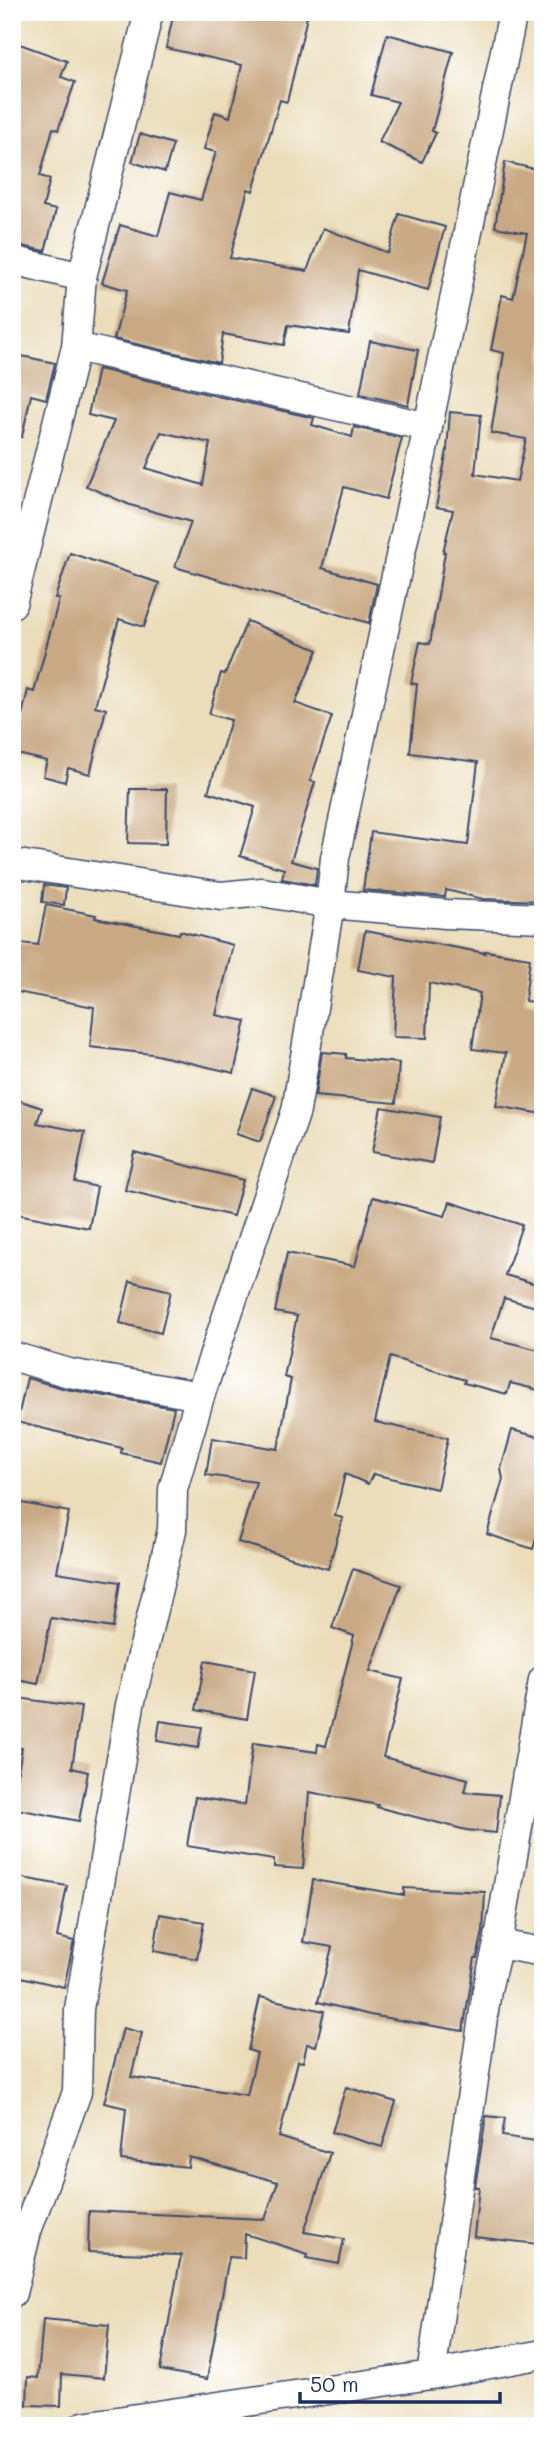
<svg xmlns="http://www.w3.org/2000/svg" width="555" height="2438" font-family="Mali,sans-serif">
  <rect width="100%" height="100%" fill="#fff"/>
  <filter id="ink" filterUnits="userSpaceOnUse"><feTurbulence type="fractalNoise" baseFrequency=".0143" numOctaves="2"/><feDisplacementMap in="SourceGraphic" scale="14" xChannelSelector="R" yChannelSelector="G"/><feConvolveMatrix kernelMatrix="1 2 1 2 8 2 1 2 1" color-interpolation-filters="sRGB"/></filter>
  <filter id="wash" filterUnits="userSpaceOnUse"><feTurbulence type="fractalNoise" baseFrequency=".00686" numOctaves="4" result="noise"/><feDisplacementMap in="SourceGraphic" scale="28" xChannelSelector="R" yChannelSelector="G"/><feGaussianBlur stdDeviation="1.57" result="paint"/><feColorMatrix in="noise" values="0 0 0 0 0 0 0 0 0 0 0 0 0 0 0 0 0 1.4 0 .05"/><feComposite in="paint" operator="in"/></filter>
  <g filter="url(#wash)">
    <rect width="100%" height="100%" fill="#ebddba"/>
    <g id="blocks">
      <g fill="#c9a983" fill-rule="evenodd">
        <polygon points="174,12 287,12 307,17 287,102 280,100 253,191 248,189 230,258 307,271 323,228 388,253 399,214 445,227 428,290 358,270 349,334 288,325 284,345 223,334 219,363 114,339 127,290 102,283 120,225 158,236 170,192 201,200 216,152 204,149 215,112 230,117 242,65 166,48"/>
        <polygon points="387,34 453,52 432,131 436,133 422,162 379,142 398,102 371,95"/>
        <polygon points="17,43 67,61 61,77 75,82 58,130 53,128 40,176 50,179 43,207 56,210 45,251 12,244 12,55"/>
        <polygon points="140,134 173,144 165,172 132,162"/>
        <polygon points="505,162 543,171 543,625 540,650 543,650 543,901 483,899 446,890 445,897 363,890 371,832 468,845 478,762 410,753 417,684 411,683 420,642 430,644 445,552 443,552 453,510 436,507 447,450 450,412 481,415 475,474 517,481 526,439 491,433 504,353 491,350 502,295 513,298 527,233 495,227"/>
        <polygon points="370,341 418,350 408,405 360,394"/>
        <polygon points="12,354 55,363 46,399 31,395 22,437 12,436"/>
        <path d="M98,369L314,418L312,425L352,437L354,427L402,438L386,499L344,487L322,568L377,584L369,623L175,567L191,522L130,505L86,486L114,421L88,415ZM161,432L210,443L203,485L146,468Z"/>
        <polygon points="70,553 159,583 144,627 119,619 95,706 106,709 90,774 68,768 65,782 43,776 47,761 13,753 28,690 34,692 59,599 55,598"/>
        <polygon points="247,621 318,650 295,703 332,716 310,781 315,782 291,861 317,868 315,885 282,879 284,869 240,856 255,807 208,792 231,720 209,714 221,673 225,674"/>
        <polygon points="130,789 167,789 166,844 128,843"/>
        <polygon points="44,885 66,888 64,905 42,902"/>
        <polygon points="46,905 96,915 95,918 179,934 180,931 233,945 216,1015 246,1021 234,1073 152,1054 90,1047 94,1007 12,991 12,942 38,945"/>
        <polygon points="365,931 485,953 485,951 530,958 525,1001 543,1004 543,1114 496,1106 506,1053 472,1049 480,993 429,983 427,1038 393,1037 396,977 358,970"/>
        <polygon points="322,1052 346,1054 346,1058 399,1063 396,1103 315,1096"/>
        <polygon points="252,1088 276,1096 260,1142 236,1134"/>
        <polygon points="12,1098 42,1108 37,1123 85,1132 75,1182 97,1187 89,1228 12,1213"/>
        <polygon points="381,1107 440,1117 432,1163 372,1152"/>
        <polygon points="134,1152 243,1180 233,1216 125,1190"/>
        <polygon points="373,1197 445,1216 450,1202 522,1225 505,1275 543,1286 543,1309 504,1298 491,1338 543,1351 543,1391 510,1383 507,1394 464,1383 465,1380 390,1357 375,1422 448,1438 437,1489 373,1474 368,1484 345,1474 335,1516 343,1518 328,1569 238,1542 256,1482 206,1475 212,1438 278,1449 291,1379 284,1377 297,1316 275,1312 287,1253 355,1266"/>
        <polygon points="130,1281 171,1291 161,1333 120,1323"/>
        <polygon points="27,1378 66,1389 174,1408 161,1462 121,1453 122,1448 17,1422"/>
        <polygon points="512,1430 543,1438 543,1537 537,1536 533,1549 487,1534 503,1479 501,1469"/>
        <polygon points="12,1501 69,1512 57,1572 120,1582 113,1628 51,1618 38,1684 12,1679"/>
        <polygon points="353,1569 401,1585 370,1671 403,1679 383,1757 468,1779 465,1792 500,1795 496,1833 466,1830 377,1807 378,1805 309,1792 303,1869 274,1867 274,1860 187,1846 195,1797 245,1805 253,1743 317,1752 318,1744 326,1746 354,1636 332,1628"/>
        <polygon points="205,1661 255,1670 247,1719 196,1710"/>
        <polygon points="18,1698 81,1707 72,1768 88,1772 79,1821 12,1808 22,1748 12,1746"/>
        <polygon points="160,1721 202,1727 198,1748 157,1741"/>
        <polygon points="12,1876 67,1886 57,1937 74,1941 64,1987 12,1975"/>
        <polygon points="313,1880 404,1895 404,1888 485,1892 483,1932 477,1958 475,1958 463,2031 370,2015 318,2002 332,1947 303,1942"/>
        <polygon points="160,1914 204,1922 197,1959 154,1951"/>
        <polygon points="260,1997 324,2011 316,2046 307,2044 303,2062 298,2061 279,2137 330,2153 304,2232 344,2239 339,2264 307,2258 308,2254 245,2234 244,2258 229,2257 207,2379 160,2370 181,2255 88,2252 89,2211 265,2219 278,2182 189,2157 188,2167 121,2160 126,2108 104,2103 123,2028 142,2033 131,2077 247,2095 257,2053 248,2050"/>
        <polygon points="346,2087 396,2102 382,2147 332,2132"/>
        <polygon points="486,2116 505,2118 502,2136 543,2142 543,2203 538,2244 474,2237 479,2187 475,2187"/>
        <polygon points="43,2319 109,2325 104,2378 62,2374 61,2406 27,2405 28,2377 38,2378"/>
      </g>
    </g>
  </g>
  <g filter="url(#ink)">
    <use href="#blocks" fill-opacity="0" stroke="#3a496c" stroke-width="2"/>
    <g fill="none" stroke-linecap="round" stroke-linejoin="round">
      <defs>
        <g id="minor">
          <polyline points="12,260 82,277"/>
          <polyline points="76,347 428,427"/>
          <polyline points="12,604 76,347 82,277 149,12"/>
          <polyline points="12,863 221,896 262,892 330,904 446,914 543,918"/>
          <polyline points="12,1356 69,1373 200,1396"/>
          <polyline points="498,1944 543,1952"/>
          <polyline points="12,2293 27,2231 77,2092 79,2009 130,1705 172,1530 173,1489 200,1396 296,1111 330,904 335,858 428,427 513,12"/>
          <polyline points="431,2375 487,1990 498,1944 543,1680"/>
          <polyline points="83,2426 431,2375 543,2354"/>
        </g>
      </defs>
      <use href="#minor" stroke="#3a496c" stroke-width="31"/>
      <use href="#minor" stroke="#fff" stroke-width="28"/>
    </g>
  </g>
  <rect width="555" height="2438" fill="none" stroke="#fff" stroke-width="42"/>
  <path d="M300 2392v10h200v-10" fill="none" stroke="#1b2f5e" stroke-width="3.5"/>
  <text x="310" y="2392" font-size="21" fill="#1b2f5e" stroke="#ffffff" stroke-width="5" paint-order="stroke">50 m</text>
</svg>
